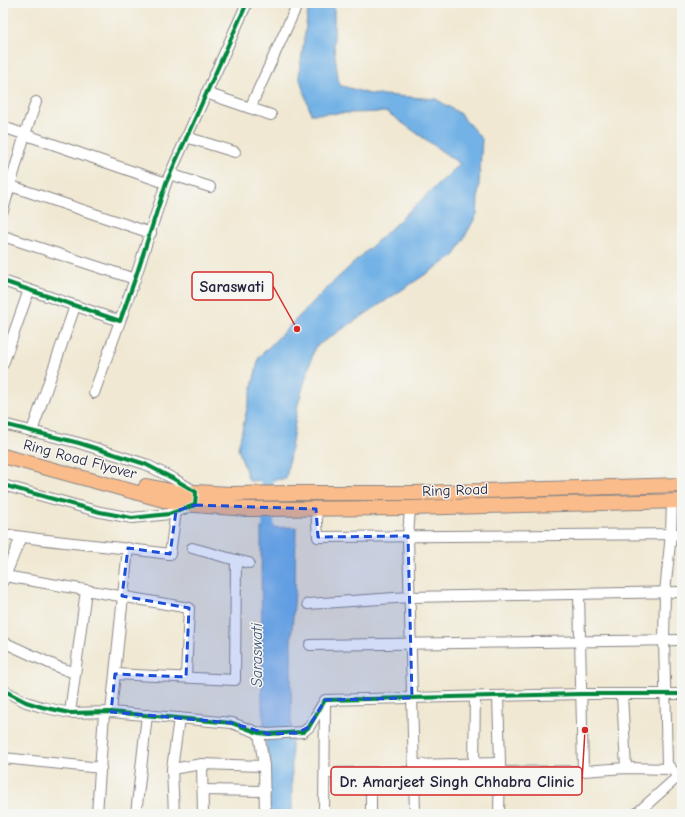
<svg xmlns="http://www.w3.org/2000/svg" width="685" height="817" font-family="'Comic Neue',sans-serif">
  <rect width="100%" height="100%" fill="#f6f6f2"/>
  <filter id="ink" filterUnits="userSpaceOnUse"><feTurbulence type="fractalNoise" baseFrequency=".025" numOctaves="2"/><feDisplacementMap in="SourceGraphic" scale="8" xChannelSelector="R" yChannelSelector="G"/><feConvolveMatrix kernelMatrix="1 2 1 2 8 2 1 2 1" color-interpolation-filters="sRGB"/></filter>
  <filter id="wash" filterUnits="userSpaceOnUse"><feTurbulence type="fractalNoise" baseFrequency=".012" numOctaves="4" result="noise"/><feDisplacementMap in="SourceGraphic" scale="16" xChannelSelector="R" yChannelSelector="G"/><feGaussianBlur stdDeviation="0.9" result="paint"/><feColorMatrix in="noise" values="0 0 0 0 0 0 0 0 0 0 0 0 0 0 0 0 0 1.4 0 .05"/><feComposite in="paint" operator="in"/></filter>
  <g filter="url(#wash)">
    <rect width="100%" height="100%" fill="#f0e8d2"/>
    <g fill="#73b2e6" stroke="#4a6a90">
      <polygon points="309,3 334,3 334,47 339,85 370,94 436,99 459,113 482,139 477,214 455,255 315,347 298,404 286,479 249,481 238,448 259,357 330,285 460,164 387,112 311,114 299,76"/>
      <polygon points="296,527 295,592 291,641 292,814 268,814 268,760 262,706 261,528"/>
    </g>
    <g fill="none" stroke-linecap="round" stroke-linejoin="round">
      <polyline stroke="#73b2e6" stroke-width="12" points="266,464 269,543"/>
    </g>
  </g>
  <g filter="url(#ink)">
    <g fill="none" stroke-linecap="round" stroke-linejoin="round">
      <defs>
        <g id="minor">
          <polyline points="206,93 250,108 298,3"/>
          <polyline points="250,108 271,115"/>
          <polyline points="3,127 166,183"/>
          <polyline points="186,137 235,152"/>
          <polyline points="170,174 210,187"/>
          <polyline points="11,186 151,233"/>
          <polyline points="3,210 25,134 36,102"/>
          <polyline points="3,236 135,279"/>
          <polyline points="3,281 120,321 135,279 166,183 247,3"/>
          <polyline points="3,364 29,290"/>
          <polyline points="94,393 120,321"/>
          <polyline points="3,424 79,443 145,464 174,479 196,492"/>
          <polyline points="32,431 75,306"/>
          <polyline points="3,485 100,512 132,518 169,514 192,506"/>
          <polyline points="672,501 671,534 665,592 664,640 667,764 682,781"/>
          <polyline points="410,508 408,536 415,814"/>
          <polyline points="316,509 318,537 682,534"/>
          <path d="M3,534C58,543 114,546 168,554H170L176,511"/>
          <polyline points="192,548 236,560 249,563"/>
          <polyline points="5,576 189,608 186,677"/>
          <polyline points="3,581 21,537"/>
          <polyline points="579,594 583,771"/>
          <polyline points="308,604 409,597 682,592"/>
          <polyline points="3,642 58,667 75,673"/>
          <polyline points="310,645 682,640"/>
          <polyline points="115,674 235,680 236,560"/>
          <polyline points="3,690 26,702 42,707 70,713 111,712 232,723 259,733 268,734 303,732 309,727 325,700 582,694 682,694"/>
          <polyline points="622,694 626,768"/>
          <polyline points="498,696 500,763 499,814"/>
          <polyline points="111,712 128,548"/>
          <polyline points="70,713 86,590"/>
          <polyline points="259,733 264,766 265,814"/>
          <polyline points="3,758 101,768"/>
          <polyline points="474,763 475,696"/>
          <polyline points="202,764 203,814"/>
          <polyline points="413,765 500,763"/>
          <polyline points="172,769 202,764 264,766"/>
          <polyline points="500,772 583,771 626,768 671,769"/>
          <polyline points="325,773 413,772"/>
          <polyline points="203,790 265,791"/>
          <polyline points="97,814 104,713"/>
          <polyline points="136,814 147,715"/>
          <polyline points="174,814 172,769 179,718"/>
          <polyline points="324,814 325,702"/>
          <polyline points="371,814 371,773"/>
          <polyline points="636,814 682,773"/>
        </g>
        <g id="highway">
          <polyline points="3,456 171,502 195,505 247,509 410,508 682,501"/>
          <polyline points="146,486 181,493 196,492 230,494 293,493 415,493 682,485"/>
        </g>
      </defs>
      <use href="#minor" stroke="#898586" stroke-width="12"/>
      <use href="#highway" stroke="#898586" stroke-width="16"/>
      <use href="#minor" stroke="#fff" stroke-width="10"/>
      <use href="#highway" stroke="#fabc8b" stroke-width="14"/>
      <defs>
        <g id="cycleway">
          <polyline points="3,281 120,321 135,279 166,183 247,3"/>
          <polyline points="3,424 79,443 145,464 174,479 196,492 195,505 169,514 132,518 100,512 3,485"/>
          <polyline points="3,690 26,702 42,707 70,713 111,712 232,723 259,733 268,734 303,732 309,727 325,700 582,694 682,694"/>
        </g>
      </defs>
      <use href="#cycleway" stroke="#f6f6f2" stroke-width="6"/>
      <use href="#cycleway" stroke="#00873e" stroke-width="4"/>
    </g>
  </g>
  <path fill="#1d4ed8" fill-opacity="0.2" stroke="#1d4ed8" stroke-width="3" stroke-dasharray="8 5" stroke-linejoin="round" d="M195,505L316,509L318,537L408,536L412,698L325,700L309,727L297,733L268,734L232,723L111,712L115,674L186,677L189,608L122,596L128,548L170,554L176,511Z"/>
  <g text-anchor="middle" stroke-width="3" stroke-linejoin="round" paint-order="stroke">
    <g font-size="15" fill="#22223b" stroke="#f6f6f2">
      <text transform="translate(80 459) rotate(15)" y="5">Ring Road Flyover</text>
      <text transform="translate(455 490) rotate(-2)" y="5">Ring Road</text>
    </g>
    <g font-size="16" font-style="italic" fill="#3e5477" stroke="#f6f6f2">
      <text transform="translate(256 655) rotate(-90)" y="6">Saraswati</text>
    </g>
  </g>
  <path fill="none" stroke="#d62828" stroke-width="1.5" d="M297 329L273 286M585 730L582 781"/>
  <g fill="#d62828" stroke="#f6f6f2" stroke-width="1.5">
    <circle cx="297" cy="329" r="4"/>
    <circle cx="585" cy="730" r="4"/>
  </g>
  <g fill="#f6f6f2" stroke="#d62828" stroke-width="1.5">
    <rect x="192" y="272" width="81" height="28" rx="4"/>
    <rect x="331" y="767" width="251" height="28" rx="4"/>
  </g>
  <g font-size="16" text-anchor="middle" font-weight="bold" fill="#22223b">
    <text x="232" y="292">Saraswati</text>
    <text x="457" y="787">Dr. Amarjeet Singh Chhabra Clinic</text>
  </g>
  <rect width="685" height="817" fill="none" stroke="#f6f6f2" stroke-width="16"/>
</svg>
